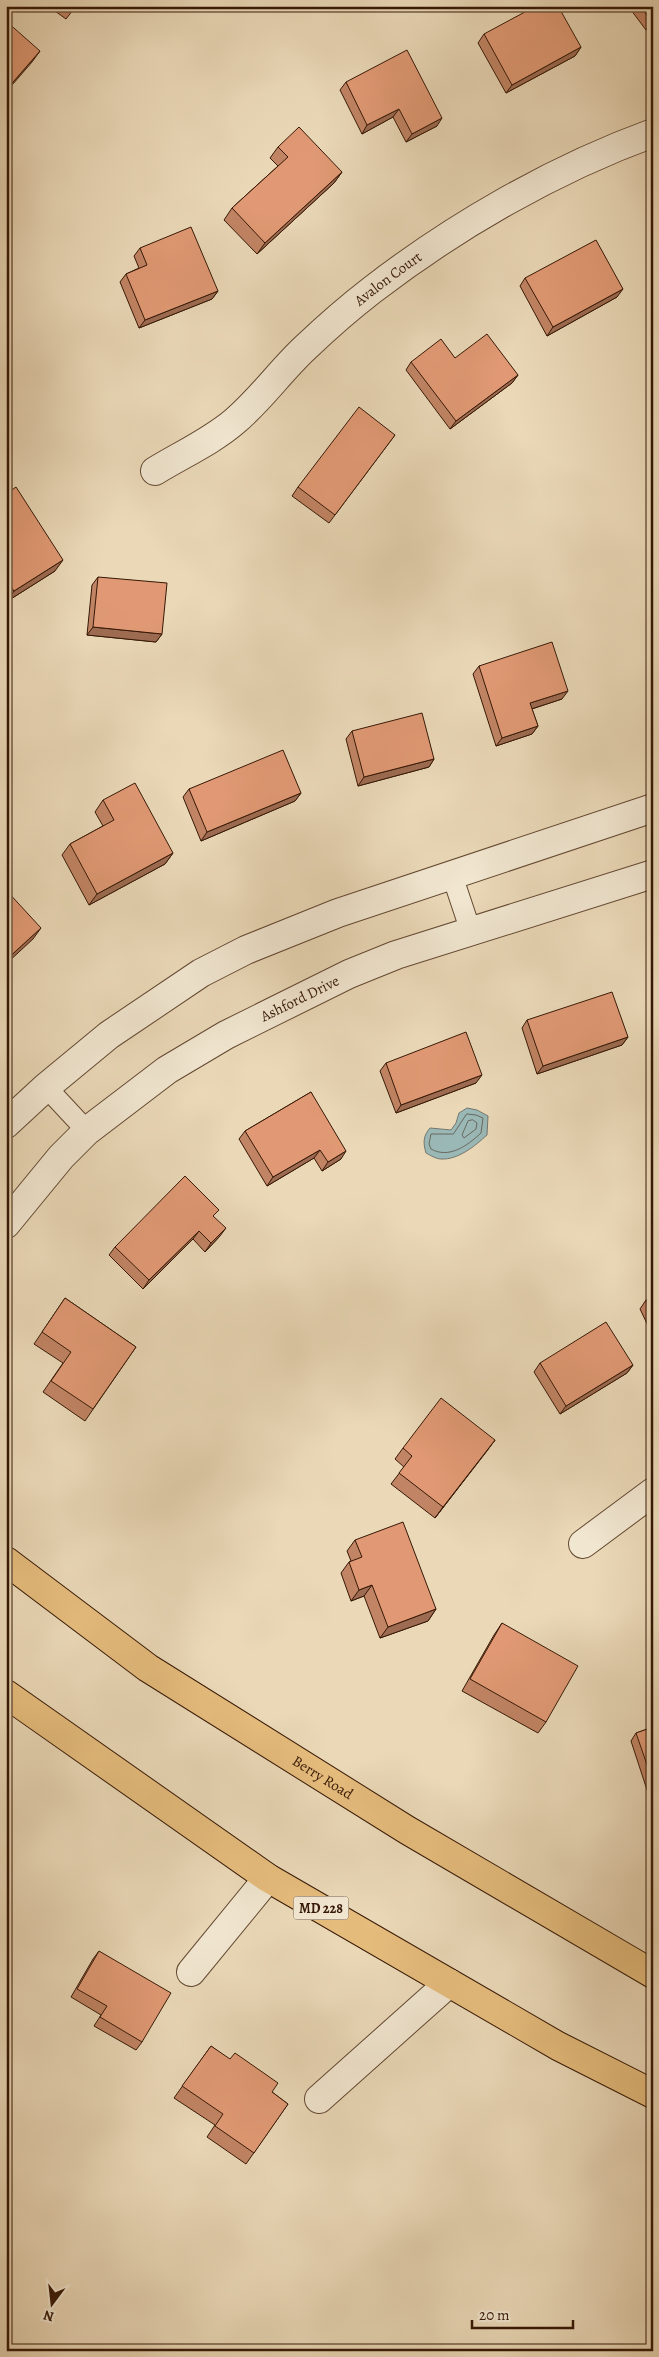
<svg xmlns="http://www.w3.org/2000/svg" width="659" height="2357" font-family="Alegreya,serif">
  <rect width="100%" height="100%" fill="#ead8b7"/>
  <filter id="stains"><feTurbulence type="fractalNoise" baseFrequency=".004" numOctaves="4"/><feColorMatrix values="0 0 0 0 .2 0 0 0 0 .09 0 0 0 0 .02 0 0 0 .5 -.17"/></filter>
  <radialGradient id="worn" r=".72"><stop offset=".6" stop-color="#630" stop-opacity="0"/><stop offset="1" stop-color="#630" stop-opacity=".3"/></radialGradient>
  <path fill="#9ab8b6" stroke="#727870" d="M467,1108L477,1110L488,1116L487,1135C475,1146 458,1160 441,1159C436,1159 430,1155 426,1153C423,1143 423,1136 430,1128L451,1130L456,1123L459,1113Z"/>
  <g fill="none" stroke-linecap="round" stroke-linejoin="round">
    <g stroke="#68685e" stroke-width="1">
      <path d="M467,1114L476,1115L483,1118L481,1133C467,1146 449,1159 431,1149L429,1144L431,1134H453Z"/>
      <polygon points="473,1120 477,1123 476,1129 464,1138 462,1135 468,1121"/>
    </g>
    <defs>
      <g id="lane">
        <polyline points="452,875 471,932"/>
        <polyline points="46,1087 87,1131"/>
      </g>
      <g id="street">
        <path id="s1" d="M155,471C181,455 212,441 235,421C261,399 281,370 306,347C327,327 350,307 372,290C455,226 554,169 653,133"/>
        <polyline points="6,1124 46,1087 109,1035 201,973 246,950 338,913 653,808"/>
        <path id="s2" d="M6,1224L61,1157L87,1131L167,1070L226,1035L349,974L396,955L653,874"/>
        <polyline points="583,1544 653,1492"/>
        <polyline points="191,1972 268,1878"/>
        <polyline points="319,2099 449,1983"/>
      </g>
      <g id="highway">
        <path id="s3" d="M6,1561L148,1668L407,1830L653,1974"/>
        <polyline points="6,1694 268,1878 558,2046 653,2094"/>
      </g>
    </defs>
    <use href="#lane" stroke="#634832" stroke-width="22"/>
    <use href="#street" stroke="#634832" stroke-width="30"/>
    <use href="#highway" stroke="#361806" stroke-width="30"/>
    <use href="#lane" stroke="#f1e6d0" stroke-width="20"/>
    <use href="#street" stroke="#f1e6d0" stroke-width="28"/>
    <use href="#highway" stroke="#e5bc7c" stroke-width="28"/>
  </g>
  <g fill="#c18464" stroke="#361806">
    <polygon points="48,6 76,6 66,19"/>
    <polygon points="628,6 653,6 653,25 646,30"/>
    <polygon points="484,34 581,47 575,56 506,93 478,43"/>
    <polygon points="346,82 437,126 406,142 393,117 362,134 340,90"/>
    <polygon points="278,147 342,172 334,183 257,254 224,220 232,208 278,166 270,158"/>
    <polygon points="140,248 218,291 212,299 139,328 120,282 126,274 139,268 134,256"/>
    <polygon points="525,278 617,297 547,336 520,286"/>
    <polygon points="455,358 518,375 512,383 450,429 406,370 411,362"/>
    <polygon points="395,435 329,523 292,496 298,487"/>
    <polygon points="6,494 55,571 6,602"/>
    <polygon points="98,577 162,634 156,642 87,635 92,585"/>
    <polygon points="479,666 562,699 532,709 538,726 532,734 496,746 473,674"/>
    <polygon points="352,731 434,759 429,767 358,786 346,739"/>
    <polygon points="189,789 301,793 295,801 201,841 183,797"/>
    <polygon points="103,800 173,853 165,864 89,905 62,855 70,844 103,826 95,812"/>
    <polygon points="527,1020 628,1037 622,1045 537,1074 522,1028"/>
    <polygon points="386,1063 476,1083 396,1113 380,1071"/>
    <polygon points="311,1092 341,1159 322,1171 314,1158 267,1186 239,1139 245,1131"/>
    <polygon points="214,1217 220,1236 205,1252 193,1239 143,1289 109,1255 115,1247"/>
    <polygon points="653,1297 653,1336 640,1309 646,1300"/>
    <polygon points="65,1298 136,1347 85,1421 43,1392 63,1363 34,1344"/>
    <polygon points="540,1363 633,1365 627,1373 560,1414 534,1372"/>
    <polygon points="495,1440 435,1518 391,1484 404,1467 395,1459 403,1448"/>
    <polygon points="355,1540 436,1609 428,1621 380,1638 364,1596 351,1601 341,1573 349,1562 351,1561 347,1551"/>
    <polygon points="502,1623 546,1722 538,1733 462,1691 494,1635"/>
    <polygon points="653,1727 653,1795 649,1796 631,1741 636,1733"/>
    <polygon points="99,1951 142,2042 136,2050 94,2026 101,2015 71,1997 93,1959"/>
    <polygon points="211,2046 272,2092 288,2104 246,2164 207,2137 215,2125 174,2098"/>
  </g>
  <g fill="#9d6b51" stroke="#361806">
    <polygon points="653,21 653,25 646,30 652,22"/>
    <polygon points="581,47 575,56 506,93 512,85"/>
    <polygon points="40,51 32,62 6,92 7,89"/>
    <polygon points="399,109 393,117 362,134 367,125"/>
    <polygon points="442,118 437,126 406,142 412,134"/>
    <polygon points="342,172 334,183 257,254 265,243"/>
    <polygon points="623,289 617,297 547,336 553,327"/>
    <polygon points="218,291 212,299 139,328 145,320"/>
    <polygon points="518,375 512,383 450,429 456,421"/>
    <polygon points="63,560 55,571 6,602 14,591"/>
    <polygon points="93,627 162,634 156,642 87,635"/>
    <polygon points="568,691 562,699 525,711 530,703"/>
    <polygon points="538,726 532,734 496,746 502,738"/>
    <polygon points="434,759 429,767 358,786 364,777"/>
    <polygon points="301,793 295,801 201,841 207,832"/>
    <polygon points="173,853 165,864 89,905 97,894"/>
    <polygon points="41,928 33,939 6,964 6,960"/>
    <polygon points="628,1037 622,1045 537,1074 543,1066"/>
    <polygon points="482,1075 476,1083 396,1113 401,1105"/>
    <polygon points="320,1150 314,1158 267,1186 273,1177"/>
    <polygon points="346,1151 341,1159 322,1171 328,1162"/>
    <polygon points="226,1228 220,1236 205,1252 211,1243"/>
    <polygon points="199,1231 193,1239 143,1289 149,1280"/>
    <polygon points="633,1365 627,1373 560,1414 566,1406"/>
    <polygon points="495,1440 487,1451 435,1518 443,1507"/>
    <polygon points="372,1585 364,1596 351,1601 359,1590"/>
    <polygon points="436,1609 428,1621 380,1638 388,1627"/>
  </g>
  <g fill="#e09974" stroke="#361806">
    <polygon points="536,6 558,6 581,47 512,85 484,34"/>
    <polygon points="640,6 653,6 653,21 652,22"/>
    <polygon points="6,21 40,51 7,89 6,87"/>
    <polygon points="407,50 442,118 412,134 399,109 367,125 346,82"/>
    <polygon points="299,127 342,172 265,243 232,208 288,157 278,147"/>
    <polygon points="191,227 218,291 145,320 126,274 147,265 140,248"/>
    <polygon points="596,240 623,289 553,327 525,278"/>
    <polygon points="487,334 518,375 456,421 411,362 441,339 455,358"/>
    <polygon points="359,407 395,435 335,515 298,487"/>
    <polygon points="16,487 63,560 14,591 6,579 6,494"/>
    <polygon points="98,577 167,583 162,634 93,627"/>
    <polygon points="552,642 568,691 530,703 538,726 502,738 479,666"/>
    <polygon points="422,713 434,759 364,777 352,731"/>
    <polygon points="283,750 301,793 207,832 189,789"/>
    <polygon points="135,783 173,853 97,894 70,844 114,820 103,800"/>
    <polygon points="6,890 41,928 6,960"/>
    <polygon points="612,992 628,1037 543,1066 527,1020"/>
    <polygon points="466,1032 482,1075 401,1105 386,1063"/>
    <polygon points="311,1092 346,1151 328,1162 320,1150 273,1177 245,1131"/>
    <polygon points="185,1176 219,1210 213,1216 226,1228 211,1243 199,1231 149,1280 115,1247"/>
    <polygon points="653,1297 653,1315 646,1300"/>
    <polygon points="65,1298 136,1347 93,1409 51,1381 71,1352 42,1332"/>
    <polygon points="606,1322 633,1365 566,1406 540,1363"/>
    <polygon points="441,1398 495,1440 443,1507 399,1473 412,1456 403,1448"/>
    <polygon points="403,1522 436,1609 388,1627 372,1585 359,1590 349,1562 362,1557 355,1540"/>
    <polygon points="502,1623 578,1666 546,1722 470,1679"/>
    <polygon points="653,1727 653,1782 636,1733"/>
    <polygon points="99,1951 171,1993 142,2042 100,2017 107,2006 77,1989"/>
    <polygon points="211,2046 230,2059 235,2053 278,2083 272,2092 288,2104 254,2153 215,2126 223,2114 182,2086"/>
  </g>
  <g text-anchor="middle" stroke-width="4" stroke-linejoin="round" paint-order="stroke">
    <rect fill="#f1e6d0" stroke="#6e5643" stroke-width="1" x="293.5" y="1896.5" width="55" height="23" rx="4"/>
    <g font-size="14" font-weight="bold" fill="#361806">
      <text x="321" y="1913">MD 228</text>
    </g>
    <g font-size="15" fill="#361806" stroke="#f1e6d0">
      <text dy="5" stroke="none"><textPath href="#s1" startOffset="304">Avalon Court</textPath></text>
      <text dy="5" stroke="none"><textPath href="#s2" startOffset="375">Ashford Drive</textPath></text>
      <text dy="5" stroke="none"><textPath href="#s3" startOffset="384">Berry Road</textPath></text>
    </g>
  </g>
  <rect width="659" height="2357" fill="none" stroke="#ead8b7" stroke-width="25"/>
  <rect x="8" y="8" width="644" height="2342" fill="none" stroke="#361806" stroke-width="2.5"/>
  <rect x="12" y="12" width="634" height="2332" fill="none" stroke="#361806"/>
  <g transform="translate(52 2304) rotate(195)" stroke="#f1e6d0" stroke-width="4" paint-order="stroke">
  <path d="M0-4L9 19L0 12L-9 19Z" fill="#361806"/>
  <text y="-8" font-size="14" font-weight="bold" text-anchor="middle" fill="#361806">N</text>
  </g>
  <path d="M472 2320v8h101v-8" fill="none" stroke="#361806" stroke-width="2.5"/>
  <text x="479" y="2320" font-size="15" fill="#361806" stroke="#f1e6d0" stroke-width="4" paint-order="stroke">20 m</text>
  <rect width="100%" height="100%" filter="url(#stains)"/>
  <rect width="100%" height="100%" fill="url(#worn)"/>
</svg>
